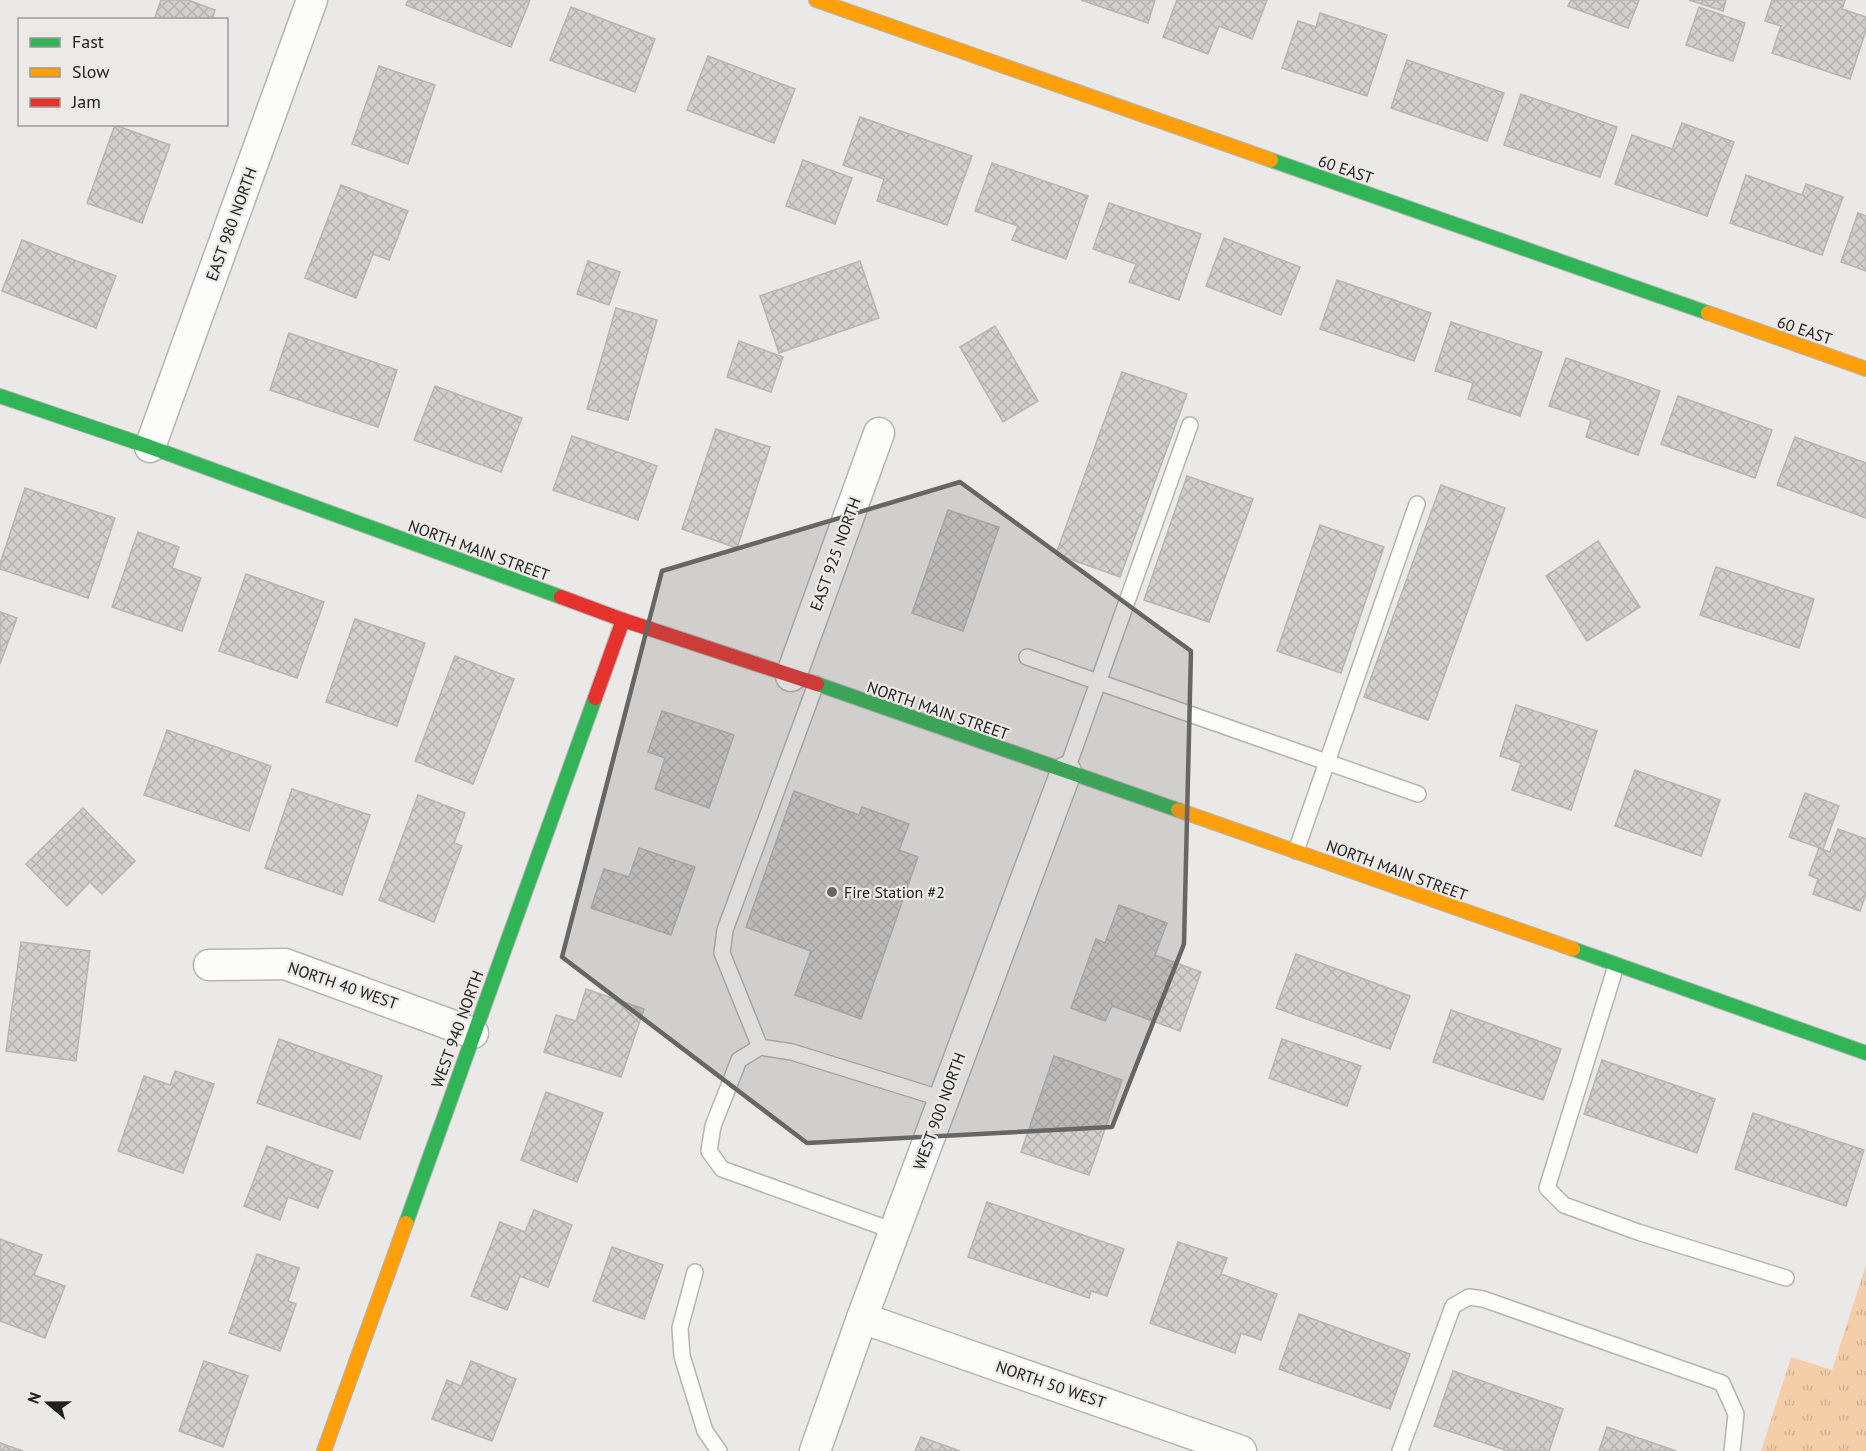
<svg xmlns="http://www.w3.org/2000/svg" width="1866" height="1451" font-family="'PT Sans',sans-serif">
  <defs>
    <pattern id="grass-tufts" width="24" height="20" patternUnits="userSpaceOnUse" patternTransform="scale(1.5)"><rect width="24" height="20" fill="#f4cea8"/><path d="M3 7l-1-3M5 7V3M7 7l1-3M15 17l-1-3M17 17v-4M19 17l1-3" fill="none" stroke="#d1b190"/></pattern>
    <pattern id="building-cross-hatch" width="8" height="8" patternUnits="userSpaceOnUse" patternTransform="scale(1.5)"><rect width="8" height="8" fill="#d1d0cf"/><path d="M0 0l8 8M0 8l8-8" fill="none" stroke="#b3b2b1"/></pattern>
  </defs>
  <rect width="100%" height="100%" fill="#ebe9e7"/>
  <polygon fill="url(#grass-tufts)" points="1866,1265 1866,1451 1761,1451 1791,1357 1832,1370"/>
  <g fill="url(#building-cross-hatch)" stroke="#b6b5b4" stroke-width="1.5">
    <polygon points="161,0 188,0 215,10 212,20 154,20"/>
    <polygon points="408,0 530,0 511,47 406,5"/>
    <polygon points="1081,0 1155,0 1148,23"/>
    <polygon points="1177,0 1267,0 1252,39 1219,26 1208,54 1163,37"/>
    <polygon points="1571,0 1639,0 1628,28 1568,6"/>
    <polygon points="1689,0 1726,0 1723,11"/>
    <polygon points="1772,0 1845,0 1842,9 1866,17 1866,30 1850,79 1772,53 1781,26 1765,21"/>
    <polygon points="571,7 655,39 635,92 550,60"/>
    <polygon points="1699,7 1745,23 1733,61 1686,45"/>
    <polygon points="1320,13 1387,35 1367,96 1282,68 1298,21 1316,27"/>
    <polygon points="708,56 795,89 774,143 687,110"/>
    <polygon points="1407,60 1504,93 1487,141 1391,108"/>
    <polygon points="379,66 435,85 408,164 352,144"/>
    <polygon points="1521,94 1617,127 1600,177 1504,145"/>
    <polygon points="860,117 972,156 947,225 877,201 884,179 843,165"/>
    <polygon points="1682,123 1734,142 1707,216 1615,184 1632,135 1672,149"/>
    <polygon points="115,125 170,145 142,223 87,203"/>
    <polygon points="803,160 852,178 835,224 786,206"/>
    <polygon points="992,163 1088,196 1066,259 1012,240 1018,226 975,211"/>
    <polygon points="1746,175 1802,195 1806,184 1843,197 1822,255 1730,223"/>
    <polygon points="341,185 408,211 389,260 373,254 356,298 305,278"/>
    <polygon points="1109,203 1201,234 1179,300 1129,282 1136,264 1093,249"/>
    <polygon points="1858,213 1866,216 1866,271 1841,262"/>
    <polygon points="1224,238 1300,267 1281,315 1206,286"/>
    <polygon points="22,240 116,276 96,328 2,291"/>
    <polygon points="588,261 620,272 609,305 577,294"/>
    <polygon points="860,261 879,318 779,353 760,296"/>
    <polygon points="1337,280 1431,313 1414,361 1320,329"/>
    <polygon points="616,308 657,320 628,420 587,409"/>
    <polygon points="1451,322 1542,352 1520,416 1468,399 1473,383 1435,371"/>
    <polygon points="995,326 1038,401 1003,422 960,347"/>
    <polygon points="289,333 397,370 378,427 270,390"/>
    <polygon points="739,341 783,357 771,392 727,377"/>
    <polygon points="1566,358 1660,391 1638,455 1586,437 1591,420 1549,406"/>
    <polygon points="1122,372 1187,394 1120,577 1056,554"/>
    <polygon points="435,386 522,418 501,472 414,440"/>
    <polygon points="1678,396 1772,430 1755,478 1661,444"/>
    <polygon points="716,429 770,447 737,548 682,529"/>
    <polygon points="572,436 657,466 638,520 553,490"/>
    <polygon points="1795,437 1866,463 1866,518 1777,485"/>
    <polygon points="1187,476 1253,499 1209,622 1144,600"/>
    <polygon points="1441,485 1505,508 1428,720 1364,697"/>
    <polygon points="25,488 115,518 88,598 0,569 0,564"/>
    <polygon points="948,510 999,527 963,631 912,613"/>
    <polygon points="1320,525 1384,547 1341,673 1277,651"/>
    <polygon points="138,532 179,547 172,568 201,578 182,631 112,607"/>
    <polygon points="1598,541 1640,607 1587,641 1546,576"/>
    <polygon points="1716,567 1814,599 1799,648 1700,615"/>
    <polygon points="246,574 324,602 297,678 219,651"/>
    <polygon points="0,612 17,618 0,664"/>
    <polygon points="355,619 425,643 397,726 326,702"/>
    <polygon points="455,656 514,679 473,784 415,761"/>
    <polygon points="1516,705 1597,731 1571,810 1512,790 1521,763 1500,756"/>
    <polygon points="662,711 734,735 709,808 655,789 665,758 648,752"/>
    <polygon points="167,730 271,766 249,831 144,795"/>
    <polygon points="1635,770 1720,800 1701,856 1615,826"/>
    <polygon points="292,789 370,815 342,895 265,868"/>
    <polygon points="794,791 859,815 862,807 909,824 899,850 918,857 861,1019 795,995 811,951 746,927"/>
    <polygon points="1805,793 1839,806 1823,849 1789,837"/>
    <polygon points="418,795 465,813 454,843 462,846 434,922 379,900"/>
    <polygon points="83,808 135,861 102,894 90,882 67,906 26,864"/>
    <polygon points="1838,829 1866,839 1866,894 1860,911 1813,894 1818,879 1809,875 1819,848 1830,852"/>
    <polygon points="639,848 695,867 671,935 591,908 604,869 629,877"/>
    <polygon points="1119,905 1167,923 1155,955 1201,972 1180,1031 1112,1006 1105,1021 1071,1008 1096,939 1105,943"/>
    <polygon points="21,942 90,951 76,1061 6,1051"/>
    <polygon points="1296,954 1410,996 1390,1049 1276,1008"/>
    <polygon points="586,989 644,1009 621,1077 544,1052 556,1015 576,1021"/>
    <polygon points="1451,1010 1561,1049 1543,1100 1433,1062"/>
    <polygon points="279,1039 382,1076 360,1139 257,1103"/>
    <polygon points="1282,1039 1361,1066 1347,1106 1269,1078"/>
    <polygon points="1054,1056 1122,1080 1089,1175 1021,1152"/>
    <polygon points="1602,1060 1715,1099 1697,1153 1584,1114"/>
    <polygon points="175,1071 214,1084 183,1173 118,1151 144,1076 170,1085"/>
    <polygon points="546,1092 603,1113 577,1182 521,1160"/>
    <polygon points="1753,1113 1864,1150 1846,1206 1735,1169"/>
    <polygon points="267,1146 333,1171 318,1208 288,1197 280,1220 244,1206"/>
    <polygon points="987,1202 1124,1249 1107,1296 1091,1291 1089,1298 968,1257"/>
    <polygon points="534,1210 572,1225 548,1287 520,1276 507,1310 471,1296 500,1222 525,1232"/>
    <polygon points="0,1239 42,1255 34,1275 65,1286 45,1338 0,1321"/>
    <polygon points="1178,1242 1227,1258 1221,1274 1277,1294 1261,1340 1241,1333 1235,1353 1150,1323"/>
    <polygon points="612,1247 663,1265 644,1319 593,1301"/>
    <polygon points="257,1254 299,1268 288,1301 296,1304 280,1351 229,1333"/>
    <polygon points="1299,1314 1410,1354 1390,1409 1279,1369"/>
    <polygon points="204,1361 248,1376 223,1447 179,1431"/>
    <polygon points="471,1361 516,1379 492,1441 432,1419 447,1380 461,1386"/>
    <polygon points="1453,1371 1563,1409 1549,1451 1508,1451 1434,1426"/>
    <polygon points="1607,1427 1676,1451 1599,1451"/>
    <polygon points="921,1437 960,1451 915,1451"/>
    <polygon points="0,1443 23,1451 0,1451"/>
  </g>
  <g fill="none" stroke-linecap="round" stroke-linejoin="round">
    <defs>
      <g id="lane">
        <polyline points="1027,657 1418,794"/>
        <polyline points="1066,772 1190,425"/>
        <polyline points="1296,851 1417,504"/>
        <polyline points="1616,966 1547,1188 1564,1205 1638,1232 1786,1278"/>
        <polyline points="760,1047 722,953 725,930 816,684"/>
        <polyline points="894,1231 722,1169 709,1151 713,1126 739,1060 760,1047 792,1052 943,1099"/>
        <polyline points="695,1272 680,1328 682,1356 705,1431 719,1451"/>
        <polyline points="1400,1451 1453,1306 1469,1297 1483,1299 1722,1383 1736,1414 1732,1451"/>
      </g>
      <g id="street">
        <polyline points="150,447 312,0"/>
        <polyline points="791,676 879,433"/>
        <polyline points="209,965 285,964 473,1033"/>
        <polyline points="862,1318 1241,1451"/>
        <polyline points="815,1451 862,1318 1066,772"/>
      </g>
      <g id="fast">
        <polyline points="1271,160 1708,313"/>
        <polyline points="0,396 150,447 561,597"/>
        <polyline points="817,684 1178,810"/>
        <polyline points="1573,949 1866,1053"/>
        <polyline points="406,1223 595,698"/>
      </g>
      <g id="slow">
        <polyline points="816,0 1271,160"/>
        <polyline points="1708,313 1866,369"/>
        <polyline points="1178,810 1573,949"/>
        <polyline points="324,1451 406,1223"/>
      </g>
      <g id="jam">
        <polyline points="561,597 623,620 817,684"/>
        <polyline points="595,698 623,620"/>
      </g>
    </defs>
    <use href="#lane" stroke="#b5b4b2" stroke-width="18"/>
    <use href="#street" stroke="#b5b4b2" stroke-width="33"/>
    <use href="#fast" stroke="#b5b4b2" stroke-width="16"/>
    <use href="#slow" stroke="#b5b4b2" stroke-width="16"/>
    <use href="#jam" stroke="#b5b4b2" stroke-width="16"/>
    <use href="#lane" stroke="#fcfcfb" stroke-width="15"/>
    <use href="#street" stroke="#fcfcfb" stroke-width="30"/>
    <use href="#fast" stroke="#30b455" stroke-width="14"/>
    <use href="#slow" stroke="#ff9f0a" stroke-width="14"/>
    <use href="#jam" stroke="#e5322d" stroke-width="14"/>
  </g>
  <path fill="#686665" fill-opacity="0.2" stroke="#686665" stroke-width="4.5" stroke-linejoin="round" d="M960,482L1191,651L1184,944L1112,1127L807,1143L562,957L662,571Z"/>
  <circle fill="#686665" stroke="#ece9e6" stroke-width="2" cx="832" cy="892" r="6"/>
  <g text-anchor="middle" stroke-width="4.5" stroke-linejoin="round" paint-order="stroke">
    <g font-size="16" fill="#21201f" stroke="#ece9e6">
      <text transform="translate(1346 169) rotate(19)" y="6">60 EAST</text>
      <text transform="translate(231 224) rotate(-70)" y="6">EAST 980 NORTH</text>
      <text transform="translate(1805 330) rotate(19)" y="6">60 EAST</text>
      <text transform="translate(479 550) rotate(20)" y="6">NORTH MAIN STREET</text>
      <text transform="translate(835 554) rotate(-70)" y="6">EAST 925 NORTH</text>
      <text transform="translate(938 710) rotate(19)" y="6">NORTH MAIN STREET</text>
      <text transform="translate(1397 870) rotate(20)" y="6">NORTH MAIN STREET</text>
      <text transform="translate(343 985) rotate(19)" y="6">NORTH 40 WEST</text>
      <text transform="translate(457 1029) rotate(-70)" y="6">WEST 940 NORTH</text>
      <text transform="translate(939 1111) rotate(-70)" y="6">WEST 900 NORTH</text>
      <text transform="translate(1051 1384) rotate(19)" y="6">NORTH 50 WEST</text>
    </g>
    <g font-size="16" fill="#21201f" stroke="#ece9e6" text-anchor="start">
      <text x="844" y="898">Fire Station #2</text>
    </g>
  </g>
  <rect x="18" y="18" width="210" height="108" fill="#ece9e6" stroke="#9b9996" stroke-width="1.5"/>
  <rect x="30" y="38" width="30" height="9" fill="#30b455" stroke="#9b9996" stroke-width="1.5"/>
  <text x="72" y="48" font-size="18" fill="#21201f">Fast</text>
  <rect x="30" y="68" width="30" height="9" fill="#ff9f0a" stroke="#9b9996" stroke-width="1.5"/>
  <text x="72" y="78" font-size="18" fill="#21201f">Slow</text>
  <rect x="30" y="98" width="30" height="9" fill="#e5322d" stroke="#9b9996" stroke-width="1.5"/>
  <text x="72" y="108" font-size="18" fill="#21201f">Jam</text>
  <g transform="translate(48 1403) rotate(290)" stroke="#ece9e6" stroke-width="4.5" paint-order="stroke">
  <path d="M0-4.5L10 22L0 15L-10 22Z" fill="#21201f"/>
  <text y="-9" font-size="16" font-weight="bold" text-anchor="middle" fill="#21201f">N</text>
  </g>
</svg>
